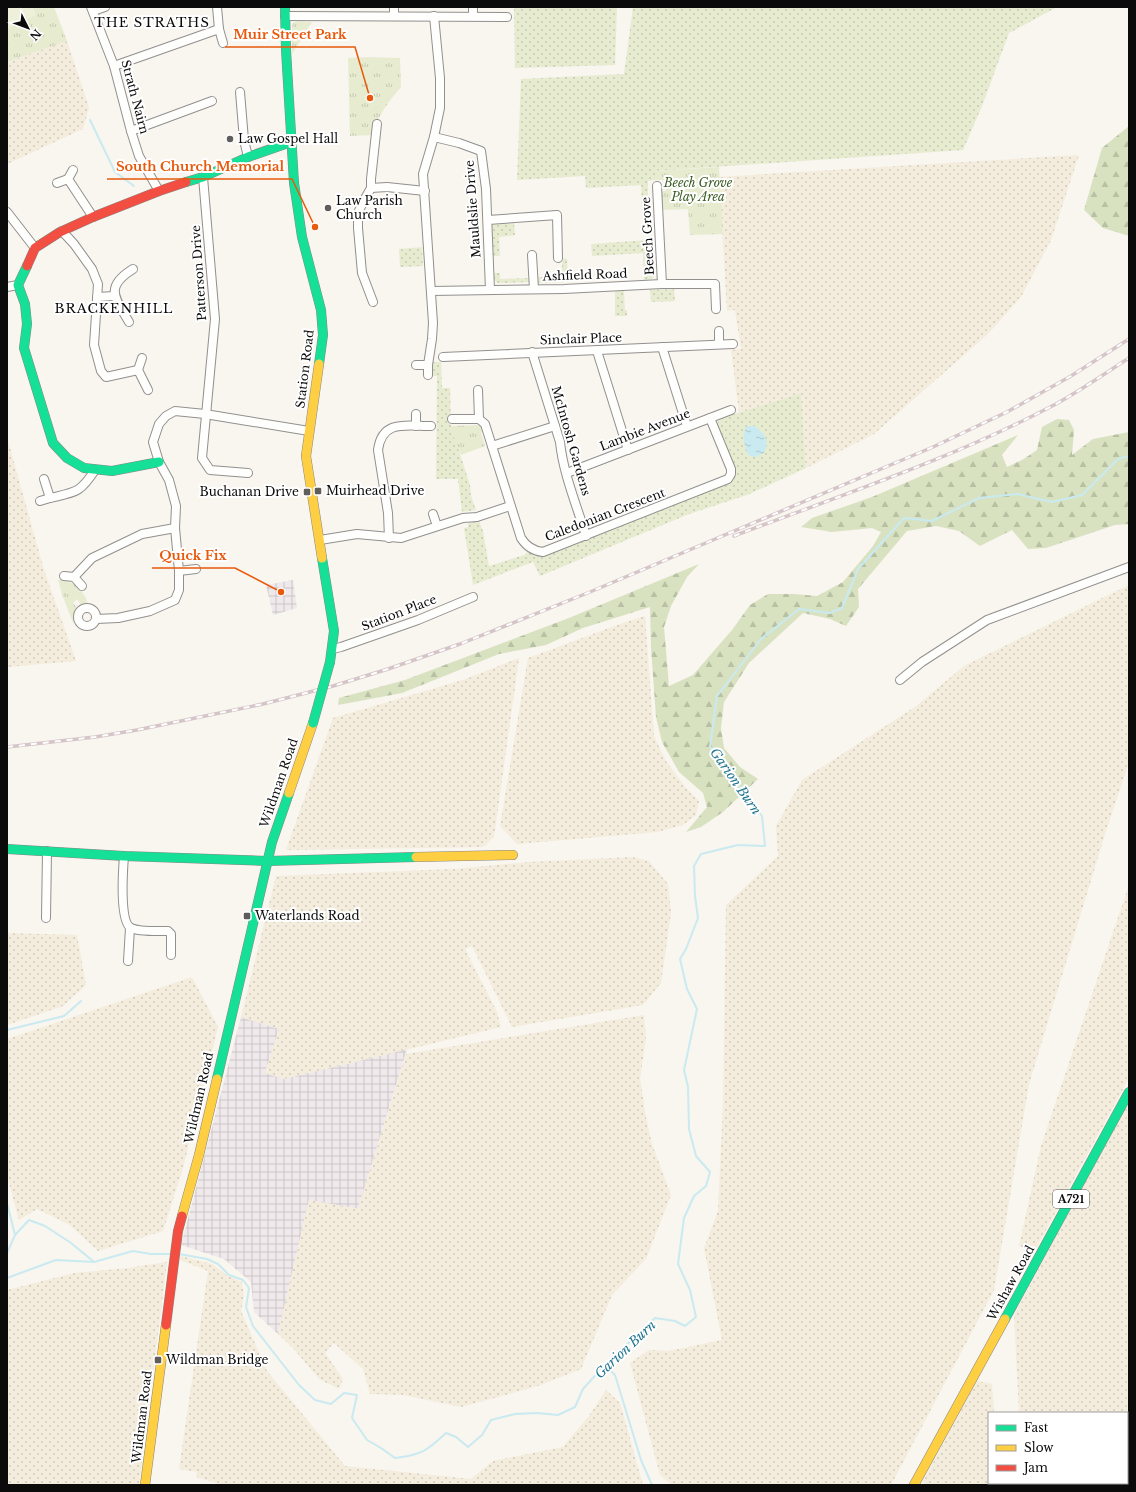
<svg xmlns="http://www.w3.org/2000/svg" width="1136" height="1492" font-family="'Libre Baskerville',serif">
  <defs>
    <pattern id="industrial-grid" width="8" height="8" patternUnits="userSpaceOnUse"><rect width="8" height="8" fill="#efe9ec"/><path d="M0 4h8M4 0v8" fill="none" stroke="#ccc6c9"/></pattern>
    <pattern id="farmland-dots" width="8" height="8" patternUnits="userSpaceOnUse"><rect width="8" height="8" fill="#f4eddd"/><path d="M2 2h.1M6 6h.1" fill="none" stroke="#d0cabc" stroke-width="1.8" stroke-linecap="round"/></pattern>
    <pattern id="grass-dots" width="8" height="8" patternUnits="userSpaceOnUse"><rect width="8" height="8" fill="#e7ecd1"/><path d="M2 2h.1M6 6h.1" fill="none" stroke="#c5c9b2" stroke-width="1.8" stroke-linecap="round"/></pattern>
    <pattern id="forest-firs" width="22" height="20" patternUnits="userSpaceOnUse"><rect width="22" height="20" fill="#d9e2c0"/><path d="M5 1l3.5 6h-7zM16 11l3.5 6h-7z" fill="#b9c1a4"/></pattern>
    <pattern id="park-tufts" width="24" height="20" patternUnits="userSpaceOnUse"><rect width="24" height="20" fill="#e7ecd1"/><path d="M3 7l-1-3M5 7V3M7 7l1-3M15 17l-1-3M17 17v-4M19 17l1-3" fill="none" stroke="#c5c9b2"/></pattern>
    <pattern id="water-ripples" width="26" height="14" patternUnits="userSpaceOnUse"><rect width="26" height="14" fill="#c9eaf0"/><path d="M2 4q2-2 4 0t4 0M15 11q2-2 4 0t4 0" fill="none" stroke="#abc7cc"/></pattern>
  </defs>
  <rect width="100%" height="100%" fill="#f9f5ef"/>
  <g fill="url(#industrial-grid)">
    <polygon points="293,580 297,608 273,615 266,585"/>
    <polygon points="241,1017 279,1029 265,1073 284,1079 407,1049 358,1209 309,1200 278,1334 254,1312 251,1282 224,1259 181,1245"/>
  </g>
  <g fill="url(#farmland-dots)">
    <polygon points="67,41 89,107 83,129 7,164 7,62"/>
    <polygon points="1079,155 1051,240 1021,297 988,334 874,434 806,468 801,393 739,412 731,350 741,349 735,310 727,311 719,177"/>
    <polygon points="7,437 44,570 76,661 7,667"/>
    <polygon points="1129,585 1129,762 1106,831 1029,1084 994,1290 891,1485 672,1485 660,1475 630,1363 649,1350 669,1351 722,1340 704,1248 718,1211 723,1104 726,905 778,856 776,826 802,780 915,707 964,666"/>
    <polygon points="645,616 654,736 666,761 686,788 699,801 696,815 683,825 657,832 517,844 500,826 528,658 620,624"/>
    <polygon points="519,658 494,837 483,847 286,850 333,718 463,680"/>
    <polygon points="632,857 649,861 668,884 671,913 661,983 643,1005 512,1027 472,946 465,949 497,1012 501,1027 284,1079 265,1073 279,1029 241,1017 276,876 454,869 529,862"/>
    <polygon points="1129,885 1129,1078 1034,1252 1019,1246 1041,1146"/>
    <polygon points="7,933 77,935 86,985 63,1006 7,1025"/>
    <polygon points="192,977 218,1027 183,1168 163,1231 98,1251 70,1225 37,1209 19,1220 7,1176 7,1039"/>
    <polygon points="644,1015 646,1038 640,1079 646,1117 652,1144 671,1195 646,1259 612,1295 581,1369 538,1386 461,1407 404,1395 370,1394 363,1369 334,1343 325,1353 343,1379 339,1389 319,1379 293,1348 278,1334 309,1200 358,1209 406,1054"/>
    <polygon points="1129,1101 1129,1485 1024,1485 1024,1483 1127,1483 1127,1413 1019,1413 1014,1315"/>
    <polygon points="181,1256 212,1264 228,1276 242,1282 244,1296 241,1311 267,1371 345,1466 471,1479 493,1461 563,1447 589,1416 606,1390 620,1403 643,1485 219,1485 219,1484 196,1477 197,1472 179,1469 208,1271 180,1260"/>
    <polygon points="167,1262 139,1485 7,1485 7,1290 74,1273 128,1268"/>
    <polygon points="977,1381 992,1384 994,1413 989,1413 989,1483 1000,1483 1000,1485 925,1485 923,1481"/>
  </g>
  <g fill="url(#grass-dots)">
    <polygon points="514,7 617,7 615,65 515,68"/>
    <polygon points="633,7 1057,7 1009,33 982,106 963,150 655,171 655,180 648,181 648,207 642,210 641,185 586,188 585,176 517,180 521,79 624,74"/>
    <polygon points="514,223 515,235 499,237 500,256 493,256 491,225"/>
    <polygon points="649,240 651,266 646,267 647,274 651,273 651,271 655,270 655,275 652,279 644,280 643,253 592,256 591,244"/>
    <polygon points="422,247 423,266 400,267 399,249"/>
    <polygon points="562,258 567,259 568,282 537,283 537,277 562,277"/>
    <polygon points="493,273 500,273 500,279 529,278 530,282 498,283 493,279"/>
    <polygon points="674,289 675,301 651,302 650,290"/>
    <polygon points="615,291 624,291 625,310 627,310 627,316 615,316"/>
    <polygon points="432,362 441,362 442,388 450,388 451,426 470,485 471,496 476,510 462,512 458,479 436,479 437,376 433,376"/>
    <polygon points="801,393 806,468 747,495 689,514 540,576 533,562 473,585 464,528 468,527 468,523 479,521 483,531 489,566 524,555 529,551 553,552 731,482 735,473 716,425 721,418"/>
  </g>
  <g fill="url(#forest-firs)">
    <polygon points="1129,126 1129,236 1103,228 1084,210 1102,148"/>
    <polygon points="1057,419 1069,420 1074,430 1072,455 1093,439 1129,432 1129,524 1115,525 1046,548 1028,549 1012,530 980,546 959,531 936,526 907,531 858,589 859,607 846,626 830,619 803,613 749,663 724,702 721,728 724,748 740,767 758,779 723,812 701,827 686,832 707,807 703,793 679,772 662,742 656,717 651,648 650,607 583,628 546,645 499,654 402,693 338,705 339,698 405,680 569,618 699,564 687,577 671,606 664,627 669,686 693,675 732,630 750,605 768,594 794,594 817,596 843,582 873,546 881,532 872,528 832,532 801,527 812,518 872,497 1018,435 1002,455 1007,467 1022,460 1037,450 1042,427"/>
  </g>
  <g fill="url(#park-tufts)">
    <polygon points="7,7 54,7 67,41 7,62"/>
    <polygon points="297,21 312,22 292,54 292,26 293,23"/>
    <path d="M368,57L400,58L401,87C388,102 377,117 372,135L350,136L348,58Z"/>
    <polygon points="719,167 723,234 690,235 688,209 662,210 661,191 666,191 665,180 655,180 655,171"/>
    <polygon points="481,425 483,431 481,433 485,446 461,455 455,441 451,426"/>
    <path d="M58,580C73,580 84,590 88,604L81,605L77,599L73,603L77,608L74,614V622L73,623L63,597Z"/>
  </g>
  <polygon fill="#eff0da" points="7,7 33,7 36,15 7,29"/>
  <path fill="url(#water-ripples)" d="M747,426H755C765,435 770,439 764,453L755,457L748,455C744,444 741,436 747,426Z"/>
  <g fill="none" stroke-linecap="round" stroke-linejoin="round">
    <g stroke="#c9eaf0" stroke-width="2">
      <polyline points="90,120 115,172 134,186"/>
      <polyline points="7,1030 64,1016 81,1001"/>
      <polyline points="7,1203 15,1235 29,1220 45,1226 71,1243 93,1261"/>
      <polyline points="7,1253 15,1235"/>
      <path d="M179,1254L207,1259L218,1264L229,1275L243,1280L249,1288L246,1307L253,1326L299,1385L315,1400L331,1404L344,1393L357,1395L352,1418L367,1440L381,1448L395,1458C421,1455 427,1451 446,1433L456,1437L468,1447L482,1435L491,1420L515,1414L537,1413L558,1415L575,1407L583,1389L602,1368L655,1318L675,1321L685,1326L696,1317L690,1290L678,1264L684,1218L694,1196L706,1186L710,1172L696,1156L689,1129L688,1087L684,1070L697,1009L687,989L680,959L686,949L698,918L695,896L694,866L701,854L738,845L765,846L762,816L710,747L717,696L761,639L799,609L830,613L842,608L858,569L904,518L932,521L979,498L1017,494L1052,502L1082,495L1118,459L1129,456"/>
      <polyline points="7,1278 56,1260 94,1262 133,1251 151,1254 171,1254"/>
      <polyline points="605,1365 615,1375 641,1460 652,1485"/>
    </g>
    <defs>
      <g id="street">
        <polyline points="91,7 114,66 131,131 139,156 159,191"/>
        <polyline points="217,7 219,29 223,43"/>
        <polyline points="394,7 394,16"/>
        <polyline points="93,11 105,7"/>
        <polyline points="285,16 507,17"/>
        <polyline points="473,16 473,7"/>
        <polyline points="114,66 219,29"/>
        <polyline points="240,92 244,140 248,157"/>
        <polyline points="377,124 371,179 371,188 387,187 425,191"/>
        <polyline points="131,131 212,101"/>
        <polyline points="434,137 459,143 481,151 486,189 490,290"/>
        <polyline points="73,170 68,179 93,217"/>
        <polyline points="203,177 215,319 202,458 210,470 248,473"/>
        <polyline points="57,183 68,179"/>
        <polyline points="657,186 662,284"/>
        <polyline points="371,188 363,202 358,213 358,228 362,273 373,302"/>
        <polyline points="7,212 35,248"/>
        <polyline points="488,220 557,215 558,258"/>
        <polyline points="62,231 74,244 92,269 98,284 94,345 101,371 106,377 138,370"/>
        <polyline points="532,255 534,289"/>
        <polyline points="7,287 18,285"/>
        <polyline points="431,291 564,289 662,284 715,284 716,309"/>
        <polyline points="97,297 114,296"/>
        <path d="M129,322C115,298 104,287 133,269"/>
        <polyline points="719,331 719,344"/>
        <polyline points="662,347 687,426"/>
        <polyline points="597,351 628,450"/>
        <path d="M532,352L560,442C563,473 577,506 586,536"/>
        <polyline points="443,357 733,344"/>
        <polyline points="142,358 138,370 148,390"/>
        <polyline points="416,365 428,365 432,339 433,323 423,174 434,137 440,108 440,78 434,16"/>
        <polyline points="428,375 428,365"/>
        <polyline points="478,390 479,419"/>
        <path d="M452,419H479L485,424L521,538C526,546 534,551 543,552L728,479L731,474V469L710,418"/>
        <polyline points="416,426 416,414"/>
        <polyline points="492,446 555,426"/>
        <polyline points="567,473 731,410"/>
        <path d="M44,479L50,498C76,492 80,493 95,470"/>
        <polyline points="40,501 50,498"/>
        <polyline points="433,514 437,526"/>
        <path d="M389,538L388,513L378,450C382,419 407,426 431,426"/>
        <polyline points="320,540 357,534 401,538 463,518 477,517 510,506"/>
        <polyline points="179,571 196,569"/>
        <polyline points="64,576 74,577"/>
        <polyline points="82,586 74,577 92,558 142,534 175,528"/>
        <circle cx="87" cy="617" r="9"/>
        <polyline points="96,619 118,618 150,611 175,600 179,590 179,571 175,528 176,506 169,480 159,462 153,442 159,424 166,416 175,411 205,414 309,431"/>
        <polyline points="333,649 341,647 418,620 473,597"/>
        <polyline points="900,680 922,662 987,620 1129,567"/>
        <path d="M124,856C123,869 119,922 131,928C139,932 158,931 168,931L171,934V955"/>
        <polyline points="46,918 47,851"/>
        <polyline points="128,961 130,928"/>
      </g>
      <g id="fast">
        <polyline points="285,7 286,50 294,183 302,237 321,310 323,335 319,364"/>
        <polyline points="186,182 203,177 248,157 291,142"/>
        <polyline points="27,266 18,285 25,304 27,324 24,348 53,443 67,458 84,468 112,471 159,462"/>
        <polyline points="322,558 334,631 330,662"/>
        <polyline points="7,849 124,856 267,861 416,857"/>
        <polyline points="217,1079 272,842 289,793"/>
        <polyline points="1005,1319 1129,1092"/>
      </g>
      <g id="slow">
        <polyline points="319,364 306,456 322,558"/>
        <polyline points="289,793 313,723"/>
        <polyline points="416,857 513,855"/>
        <polyline points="182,1216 199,1155 217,1079"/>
        <polyline points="145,1485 166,1325"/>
        <polyline points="914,1485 1005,1319"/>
      </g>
      <g id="jam">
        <polyline points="27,266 35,248 60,232 93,217 159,191 186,182"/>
        <polyline points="166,1325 178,1231 182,1216"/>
      </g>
    </defs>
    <use href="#street" stroke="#92908e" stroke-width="10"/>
    <use href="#fast" stroke="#898784" stroke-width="10"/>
    <use href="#slow" stroke="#898784" stroke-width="10"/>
    <use href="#jam" stroke="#898784" stroke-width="10"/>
    <use href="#street" stroke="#fefefd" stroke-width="8"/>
    <use href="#fast" stroke="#16e098" stroke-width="9"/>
    <use href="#slow" stroke="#ffcf43" stroke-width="9"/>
    <use href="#jam" stroke="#f24e42" stroke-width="9"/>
    <defs>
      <g id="rail">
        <path d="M734,536C841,495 952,459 1054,405C1080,391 1104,374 1129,358"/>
        <polyline points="7,747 95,737 137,730 263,704 333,686 388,669 460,644 590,592 933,447 1007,412 1071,376 1129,339"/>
      </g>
    </defs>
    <use href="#rail" stroke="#d5c5c8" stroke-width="3.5"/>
    <use href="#rail" stroke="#fff" stroke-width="2" stroke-dasharray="6" stroke-linecap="butt"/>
    <defs>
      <polyline id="fast-bridge" points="313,723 330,662"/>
    </defs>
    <use href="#fast-bridge" stroke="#898784" stroke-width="10" stroke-linecap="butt"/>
    <use href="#fast-bridge" stroke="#16e098" stroke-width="9"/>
  </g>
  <g fill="#5e5d5b" stroke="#fff" stroke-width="1.5">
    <circle cx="230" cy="139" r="4"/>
    <circle cx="328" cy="208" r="4"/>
    <rect x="314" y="487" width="8" height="8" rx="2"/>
    <rect x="303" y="488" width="8" height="8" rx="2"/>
    <rect x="243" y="912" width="8" height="8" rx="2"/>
    <rect x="154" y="1356" width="8" height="8" rx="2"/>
  </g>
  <g text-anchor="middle" stroke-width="4" stroke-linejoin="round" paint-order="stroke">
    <rect fill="#fff" stroke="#545454" stroke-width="1" x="1053" y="1190" width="36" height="18" rx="3"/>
    <g font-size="11" font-weight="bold" fill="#0b0b0b">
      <text x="1071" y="1203">A721</text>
    </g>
    <g font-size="12" fill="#0b0b0b" stroke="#fff">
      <text transform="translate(135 97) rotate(75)" y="4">Strath Nairn</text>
      <text transform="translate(473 209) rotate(-94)" y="4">Mauldslie Drive</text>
      <text transform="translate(648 236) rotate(-93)" y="4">Beech Grove</text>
      <text transform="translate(199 273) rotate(-94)" y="4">Patterson Drive</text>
      <text transform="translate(585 275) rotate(-2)" y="4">Ashfield Road</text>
      <text transform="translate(581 339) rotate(-2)" y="4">Sinclair Place</text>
      <text transform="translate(305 369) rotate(-83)" y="4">Station Road</text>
      <text transform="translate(645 430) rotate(-21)" y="4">Lambie Avenue</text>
      <text transform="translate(571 441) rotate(74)" y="4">McIntosh Gardens</text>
      <text transform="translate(605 515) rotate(-21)" y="4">Caledonian Crescent</text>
      <text transform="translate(399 613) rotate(-21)" y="4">Station Place</text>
      <text transform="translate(279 783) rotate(-71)" y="4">Wildman Road</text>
      <text transform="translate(199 1098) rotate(-77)" y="4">Wildman Road</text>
      <text transform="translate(1011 1283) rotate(-61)" y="4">Wishaw Road</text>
      <text transform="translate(142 1417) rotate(-83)" y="4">Wildman Road</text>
    </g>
    <g font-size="12" fill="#0b0b0b" stroke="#fff" text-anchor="start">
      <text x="238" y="143">Law Gospel Hall</text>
      <text x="336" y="205">Law Parish<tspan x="336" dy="14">Church</tspan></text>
      <text x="326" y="495">Muirhead Drive</text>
      <text x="299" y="496" text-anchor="end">Buchanan Drive</text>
      <text x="255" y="920">Waterlands Road</text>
      <text x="166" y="1364">Wildman Bridge</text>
    </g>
    <g font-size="12" font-style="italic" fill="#3a5c22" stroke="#fff">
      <text x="698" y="187">Beech Grove<tspan x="698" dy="14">Play Area</tspan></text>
    </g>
    <g font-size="13" letter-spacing="1" fill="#0b0b0b" stroke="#fff">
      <text x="152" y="27">THE STRATHS</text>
      <text x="114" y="313">BRACKENHILL</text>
    </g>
    <g font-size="13" font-style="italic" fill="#217691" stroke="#fff">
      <text transform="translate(736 781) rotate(55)" y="5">Garion Burn</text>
      <text transform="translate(625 1349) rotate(-43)" y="5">Garion Burn</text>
    </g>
  </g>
  <path fill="none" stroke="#e8590c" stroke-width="1.5" d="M370 98L355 47H225M315 227L292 179H107M281 592L235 568H152"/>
  <g fill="#e8590c" stroke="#fff" stroke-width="1.5">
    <circle cx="370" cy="98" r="4"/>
    <circle cx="315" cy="227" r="4"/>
    <circle cx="281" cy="592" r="4"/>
  </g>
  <g font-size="13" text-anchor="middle" font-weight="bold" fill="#e8590c" stroke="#fff" stroke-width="4" stroke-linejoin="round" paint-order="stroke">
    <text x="290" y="39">Muir Street Park</text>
    <text x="200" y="171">South Church Memorial</text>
    <text x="193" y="560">Quick Fix</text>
  </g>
  <rect width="1136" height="1492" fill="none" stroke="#0b0b0b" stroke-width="16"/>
  <rect x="988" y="1412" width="140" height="72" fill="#ffffff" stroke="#9d9d9d"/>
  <rect x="996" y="1425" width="20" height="6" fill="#16e098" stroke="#9d9d9d"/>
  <text x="1024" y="1432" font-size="12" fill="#0b0b0b">Fast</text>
  <rect x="996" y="1445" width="20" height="6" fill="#ffcf43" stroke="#9d9d9d"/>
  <text x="1024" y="1452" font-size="12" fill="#0b0b0b">Slow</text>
  <rect x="996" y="1465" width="20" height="6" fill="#f24e42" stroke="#9d9d9d"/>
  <text x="1024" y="1472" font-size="12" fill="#0b0b0b">Jam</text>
  <g transform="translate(28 28) rotate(132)" stroke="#ffffff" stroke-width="3" paint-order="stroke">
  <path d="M0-3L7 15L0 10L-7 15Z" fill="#0b0b0b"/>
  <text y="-6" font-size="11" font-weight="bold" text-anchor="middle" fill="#0b0b0b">N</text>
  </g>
</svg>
